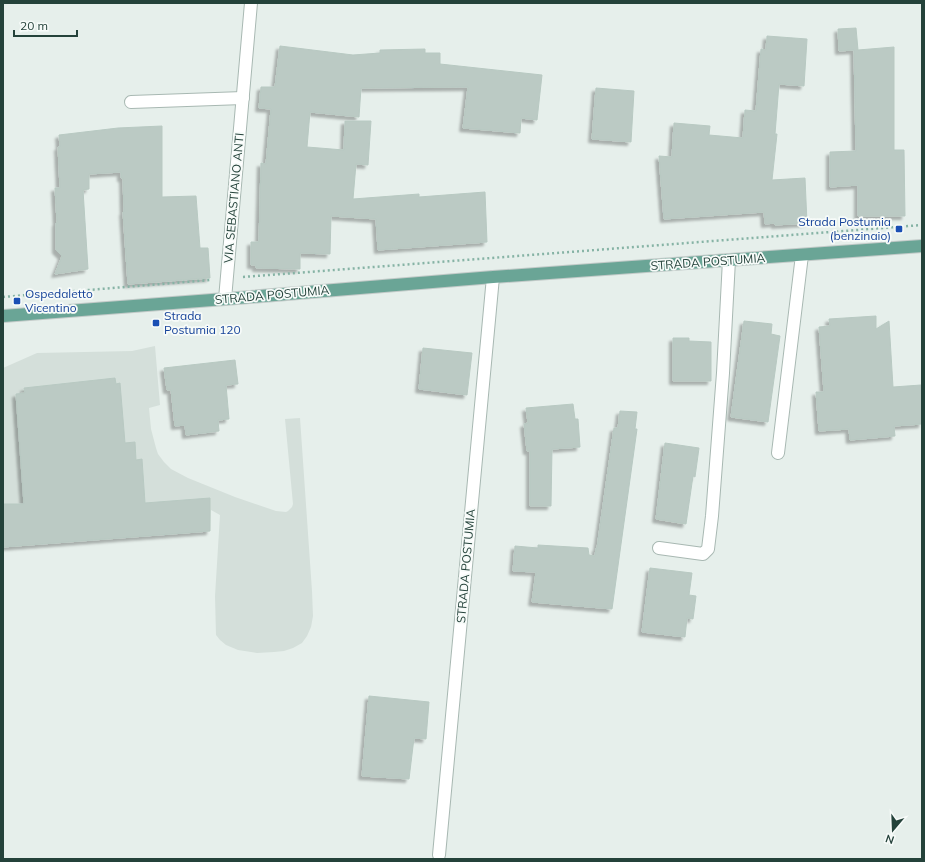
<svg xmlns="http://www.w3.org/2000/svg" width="925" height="862" font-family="Mulish,sans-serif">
  <defs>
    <filter id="shadow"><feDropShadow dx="-3.5" dy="3.5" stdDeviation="1" flood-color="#0004"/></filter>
  </defs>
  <rect width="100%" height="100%" fill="#e6efeb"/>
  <polygon fill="#d4dfda" points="155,346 160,405 149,408 151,429 156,448 158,454 164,462 171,469 188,478 235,497 276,511 286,512 288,511 292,507 293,504 285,419 300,418 312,591 313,616 311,627 307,636 302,643 293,648 284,651 274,652 257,653 238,650 226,645 220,640 216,635 215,596 220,515 211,510 210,531 3,546 3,368 37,353 132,351"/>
  <g fill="#bbcac4" stroke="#b8c9c2" filter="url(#shadow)">
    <polygon points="856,28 858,50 894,47 894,150 904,150 905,216 858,216 858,185 830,187 830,152 856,151 854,50 839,51 838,29"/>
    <polygon points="767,36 807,39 804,86 779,84 775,134 777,134 772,180 805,178 807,223 775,225 775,223 765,224 764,212 664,219 659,156 672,157 674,123 710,126 709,135 743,138 745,110 756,111 761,49 766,50"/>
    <polygon points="280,46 353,55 380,53 380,50 425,49 425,53 440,53 440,64 542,75 537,120 521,118 520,133 463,128 468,87 361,88 359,117 310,112 307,147 344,150 345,121 371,121 368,165 356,164 353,199 419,194 419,197 485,192 487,242 378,250 376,219 331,216 330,254 300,253 300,269 256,268 256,265 251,265 251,242 259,242 261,163 266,164 271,109 259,108 261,87 275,87"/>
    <polygon points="596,88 634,91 631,142 592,139"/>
    <polygon points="162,126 162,197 196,196 200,248 208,248 210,278 128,284 123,212 124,212 123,178 121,178 121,172 89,174 89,189 83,190 88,269 55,274 62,256 56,250 56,223 57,222 55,188 60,188 58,147 60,147 59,135 118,128"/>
    <polygon points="876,316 876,329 889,321 893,387 921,385 922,403 922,424 894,426 895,436 850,440 849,429 819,431 816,392 824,392 819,327 830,326 829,319"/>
    <polygon points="744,321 772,324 771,334 780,336 768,422 731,417"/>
    <polygon points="673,338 689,338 689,341 711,342 711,381 673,381"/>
    <polygon points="423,348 472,353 467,395 419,389"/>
    <polygon points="235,360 238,384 226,385 229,419 218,420 219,431 186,435 185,425 175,426 171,390 167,390 164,368"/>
    <polygon points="115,378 116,384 120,383 125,443 135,442 136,460 142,459 145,503 210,498 210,531 3,547 3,504 24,504 16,394 25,393 24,388"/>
    <polygon points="573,404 575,419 578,419 580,447 552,449 551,506 530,506 530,451 527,451 524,424 528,423 526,408"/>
    <polygon points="620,411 637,412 635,429 637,429 612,609 532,602 536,572 513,571 515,546 538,548 538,545 588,548 589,555 595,556 596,548 597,548 614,428 618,428"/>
    <polygon points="665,443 699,448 695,477 693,476 686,524 656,519"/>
    <polygon points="650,568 692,573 689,595 696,596 693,619 687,618 685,637 642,632"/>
    <polygon points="369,696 429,702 426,739 414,738 409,779 362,776"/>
  </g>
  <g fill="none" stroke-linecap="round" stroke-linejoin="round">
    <defs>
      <g id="street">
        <polyline points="131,102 243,98"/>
        <polyline points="225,299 251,3"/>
        <polyline points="778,453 802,255"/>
        <polyline points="659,548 703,554 708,549 712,516 723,373 729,260"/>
        <polyline points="439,855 493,277"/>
      </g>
      <polyline id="primary" points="3,316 225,299 493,277 922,246"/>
    </defs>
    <use href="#street" stroke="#a8b8b2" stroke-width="14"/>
    <use href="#primary" stroke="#c2cac8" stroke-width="14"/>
    <g stroke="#86b3a5" stroke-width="2.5" stroke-dasharray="2 3" stroke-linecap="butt">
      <polyline points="243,277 922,225"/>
      <polyline points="3,297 210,280"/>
    </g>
    <use href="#street" stroke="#fff" stroke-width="12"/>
    <use href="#primary" stroke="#6aa596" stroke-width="12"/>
  </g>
  <g fill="#1a4fb4" stroke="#f7fbf9" stroke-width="1.5">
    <rect x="895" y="225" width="8" height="8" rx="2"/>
    <rect x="13" y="297" width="8" height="8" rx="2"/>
    <rect x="152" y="319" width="8" height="8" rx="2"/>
  </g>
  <g text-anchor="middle" stroke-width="3.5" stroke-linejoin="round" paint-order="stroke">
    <g font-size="12" fill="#24423a" stroke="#f7fbf9">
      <text transform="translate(234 198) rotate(-85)" y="4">VIA SEBASTIANO ANTI</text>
      <text transform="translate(708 262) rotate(-4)" y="4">STRADA POSTUMIA</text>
      <text transform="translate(272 295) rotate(-5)" y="4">STRADA POSTUMIA</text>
      <text transform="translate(466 566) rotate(-85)" y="4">STRADA POSTUMIA</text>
    </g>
    <g font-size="12" fill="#164399" stroke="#f7fbf9" text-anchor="start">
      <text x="891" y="226" text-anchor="end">Strada Postumia<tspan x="891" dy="14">(benzinaio)</tspan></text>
      <text x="25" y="298">Ospedaletto<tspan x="25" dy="14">Vicentino</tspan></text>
      <text x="164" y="320">Strada<tspan x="164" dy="14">Postumia 120</tspan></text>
    </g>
  </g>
  <rect width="925" height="862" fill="none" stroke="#24423a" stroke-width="8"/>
  <g transform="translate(893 830) rotate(199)" stroke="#f7fbf9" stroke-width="3" paint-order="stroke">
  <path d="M0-3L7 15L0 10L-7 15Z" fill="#24423a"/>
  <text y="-6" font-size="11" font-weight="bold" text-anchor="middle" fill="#24423a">N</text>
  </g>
  <path d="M14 30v6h63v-6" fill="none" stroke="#24423a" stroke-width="2"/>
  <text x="20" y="30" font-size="12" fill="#24423a" stroke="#f7fbf9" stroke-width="3" paint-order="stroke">20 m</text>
</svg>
